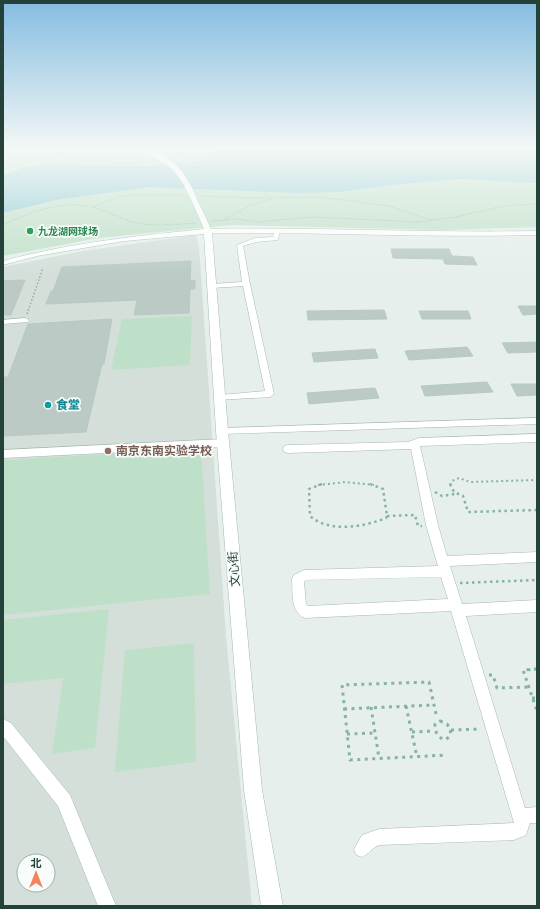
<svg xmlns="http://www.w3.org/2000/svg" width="540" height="909" font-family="Overpass,'Noto Sans SC',sans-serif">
  <rect width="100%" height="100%" fill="#e6efeb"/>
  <path fill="#d4dfda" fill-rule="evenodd" d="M196,235L199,247L226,636L252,906H3V267L83,251ZM24,861H48V885H24Z"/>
  <g fill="#bfe0c8">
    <polygon points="3,149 82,149 111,152 114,149 537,149 537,227 440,230 231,225 98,238 3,256"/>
    <polygon points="192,316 190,365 111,370 122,319"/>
    <polygon points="201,449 210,594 3,615 3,460"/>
    <polygon points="109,609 95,748 52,754 63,678 3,684 3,620"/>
    <polygon points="194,643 196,762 115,772 125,650"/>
  </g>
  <polygon fill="#8ec9d4" points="218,149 537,149 537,183 460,179 391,185 339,192 296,193 149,187 56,200 3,213 3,175 22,168 48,164 149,166 206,160"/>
  <g fill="#bbcac4" stroke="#b8c9c2">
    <polygon points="391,249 449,249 452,256 473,257 477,265 445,264 443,259 393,258"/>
    <polygon points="191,261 190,281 195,280 195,289 190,289 189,313 134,315 137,300 46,304 51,291 53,291 62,267"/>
    <polygon points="25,280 11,315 3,315 3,281"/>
    <polygon points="518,306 537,306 537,314 523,315"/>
    <polygon points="384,310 387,319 308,320 307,311"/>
    <polygon points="419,311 468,311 471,319 422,319"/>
    <polygon points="112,319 104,364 102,364 86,432 3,436 3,377 8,377 28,324"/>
    <polygon points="537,342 537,352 508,353 502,343"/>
    <polygon points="467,347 473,356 409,360 405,351"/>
    <polygon points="375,349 378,358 314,362 312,353"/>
    <polygon points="487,382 493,392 425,396 421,386"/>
    <polygon points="511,384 537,384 537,395 517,396"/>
    <polygon points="375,388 379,398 309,404 307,393"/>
  </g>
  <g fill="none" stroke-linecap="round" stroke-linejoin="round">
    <defs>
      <g id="street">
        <polygon points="275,229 280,230 278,240 256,242 243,246 250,284 274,394 270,397 217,400 215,398 217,396 220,395 265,391 243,286 212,288 208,286 212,284 242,282 237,245 255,238 273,237"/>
        <polygon points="25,318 29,320 28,322 3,324 3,320"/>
        <polygon points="537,418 537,424 222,434 217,431 222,428"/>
        <path d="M537,434V442L420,446L438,525L447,556L537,552V562L450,566L462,604L537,600V612L466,616L525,808L537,807V823H530L526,835L514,840L379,845C372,848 369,854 362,857L356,855L354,849L362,835L379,829L514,823L451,611L305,618C290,612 293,593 292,579L294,575L304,570L438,566L426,525L411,449L288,453L284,452L283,449L284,446L288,445L408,442L419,438ZM441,577L448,599L308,606L306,604L304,582L306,580Z"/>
        <polygon points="224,439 227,440 229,443 227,446 224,447 3,458 3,450"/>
        <polygon points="3,719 11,723 70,795 116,906 98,906 58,806 3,736"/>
      </g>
      <g id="secondary">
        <polygon points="139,149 148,149 154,152 151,154"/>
        <path d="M193,195L196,197L211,229C319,227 428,233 537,231V235C429,238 320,232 212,233L228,431L262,790L283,906H261L244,790L216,431L204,234L124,241L37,256L3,265V261C69,243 136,236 204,229L190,197Z"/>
      </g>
    </defs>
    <use href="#street" stroke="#a8b8b2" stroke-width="1"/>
    <use href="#secondary" stroke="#a4bbb3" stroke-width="1"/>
    <g stroke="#86b3a5" stroke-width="1" stroke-dasharray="1 1.5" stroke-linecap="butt">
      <polyline points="3,149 18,154 19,159 16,164"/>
      <path d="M39,149C72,160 117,166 152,162"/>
      <polyline points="174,156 189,149"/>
      <polyline points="3,170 31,160 58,157"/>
      <polyline points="200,196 252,198 314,197 338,199 389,206 431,220"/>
      <polyline points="93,207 118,197 130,195 184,195"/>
      <polyline points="225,219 251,205 272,199"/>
      <polyline points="212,221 238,219 258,222 311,217 419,222 456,217 503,206 537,204"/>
      <path d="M3,225C29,212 63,200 92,207C108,211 122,220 138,223C157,227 177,224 196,223"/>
    </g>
    <polyline stroke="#86b3a5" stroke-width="1.5" stroke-dasharray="1.5 2" stroke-linecap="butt" points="27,314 43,268"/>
    <g stroke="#86b3a5" stroke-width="2" stroke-dasharray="2 3" stroke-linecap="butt">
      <polyline points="318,485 346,482 374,485"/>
      <polyline points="450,485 452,481 459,478 470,482 537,480"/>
    </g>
    <g stroke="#86b3a5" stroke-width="2.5" stroke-dasharray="2.5 3.5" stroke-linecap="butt">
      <path d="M322,484L309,489L310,516C329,533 364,527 386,518L387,516"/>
      <polyline points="370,484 383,489 387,516"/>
      <polyline points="450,484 454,492 463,496 468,512 537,510"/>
      <polyline points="435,492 442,496 455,494"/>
      <polyline points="387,516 415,515 418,526 422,526"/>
      <polyline points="460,583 537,580"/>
      <polyline points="528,670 537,669"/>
    </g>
    <g stroke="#86b3a5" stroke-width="3" stroke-dasharray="3 4.5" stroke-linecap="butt">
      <polyline points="537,669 523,670 537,711"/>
      <polyline points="489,675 493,675 497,688 529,687"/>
      <polyline points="532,698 537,698"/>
      <polyline points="406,706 417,757"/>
      <polyline points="371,707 379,758"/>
      <polyline points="344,709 434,705"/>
      <polyline points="436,714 429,682 342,685 350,760 447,755"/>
      <path d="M440,721L447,724L451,730L449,737L445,740C437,737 435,732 435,724Z"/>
      <polyline points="451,730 481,729"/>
      <polyline points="412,732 434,731"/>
      <polyline points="347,734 375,733"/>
    </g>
    <use href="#street" fill="#fff" fill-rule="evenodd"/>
    <use href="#secondary" fill="#fff" fill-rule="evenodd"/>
    <defs>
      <path id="secondary-bridge" d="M151,152C175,164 182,173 193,197"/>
    </defs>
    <use href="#secondary-bridge" stroke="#a4bbb3" stroke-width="7" stroke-linecap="butt"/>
    <use href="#secondary-bridge" stroke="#fff" stroke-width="6"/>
  </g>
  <linearGradient id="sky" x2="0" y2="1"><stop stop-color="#84bce0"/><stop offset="0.54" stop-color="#f4f8f6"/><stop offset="1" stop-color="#f4f8f6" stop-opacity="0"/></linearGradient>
  <rect width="540" height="276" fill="url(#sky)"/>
  <circle fill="#2e9e5b" stroke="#f7fbf9" stroke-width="1.5" cx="30" cy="231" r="4"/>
  <circle fill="#0f9aa8" stroke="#f7fbf9" stroke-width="1.5" cx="48" cy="405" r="4"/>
  <circle fill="#8d6e63" stroke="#f7fbf9" stroke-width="1.5" cx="108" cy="451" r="4"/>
  <g text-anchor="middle" stroke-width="3.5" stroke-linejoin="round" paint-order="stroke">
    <g font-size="10" font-weight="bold" fill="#27864d" stroke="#f7fbf9" text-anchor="start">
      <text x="38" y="235">九龙湖网球场</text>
    </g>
    <g font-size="12" font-weight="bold" fill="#0d838f" stroke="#f7fbf9" text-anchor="start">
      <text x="56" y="409">食堂</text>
    </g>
    <g font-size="12" font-weight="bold" fill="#785e54" stroke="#f7fbf9" text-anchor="start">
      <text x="116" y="455">南京东南实验学校</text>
    </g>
    <g font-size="12" fill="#24423a" stroke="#f7fbf9">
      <text transform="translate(234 569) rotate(-95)" y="4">文心街</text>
    </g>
  </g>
  <rect width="540" height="909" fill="none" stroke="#24423a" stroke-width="8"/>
  <g transform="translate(36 873)"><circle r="19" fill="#f7fbf9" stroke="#a3b1ad"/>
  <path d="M0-3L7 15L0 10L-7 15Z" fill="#f4845f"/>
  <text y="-6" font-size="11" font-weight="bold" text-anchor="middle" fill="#24423a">北</text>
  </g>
</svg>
